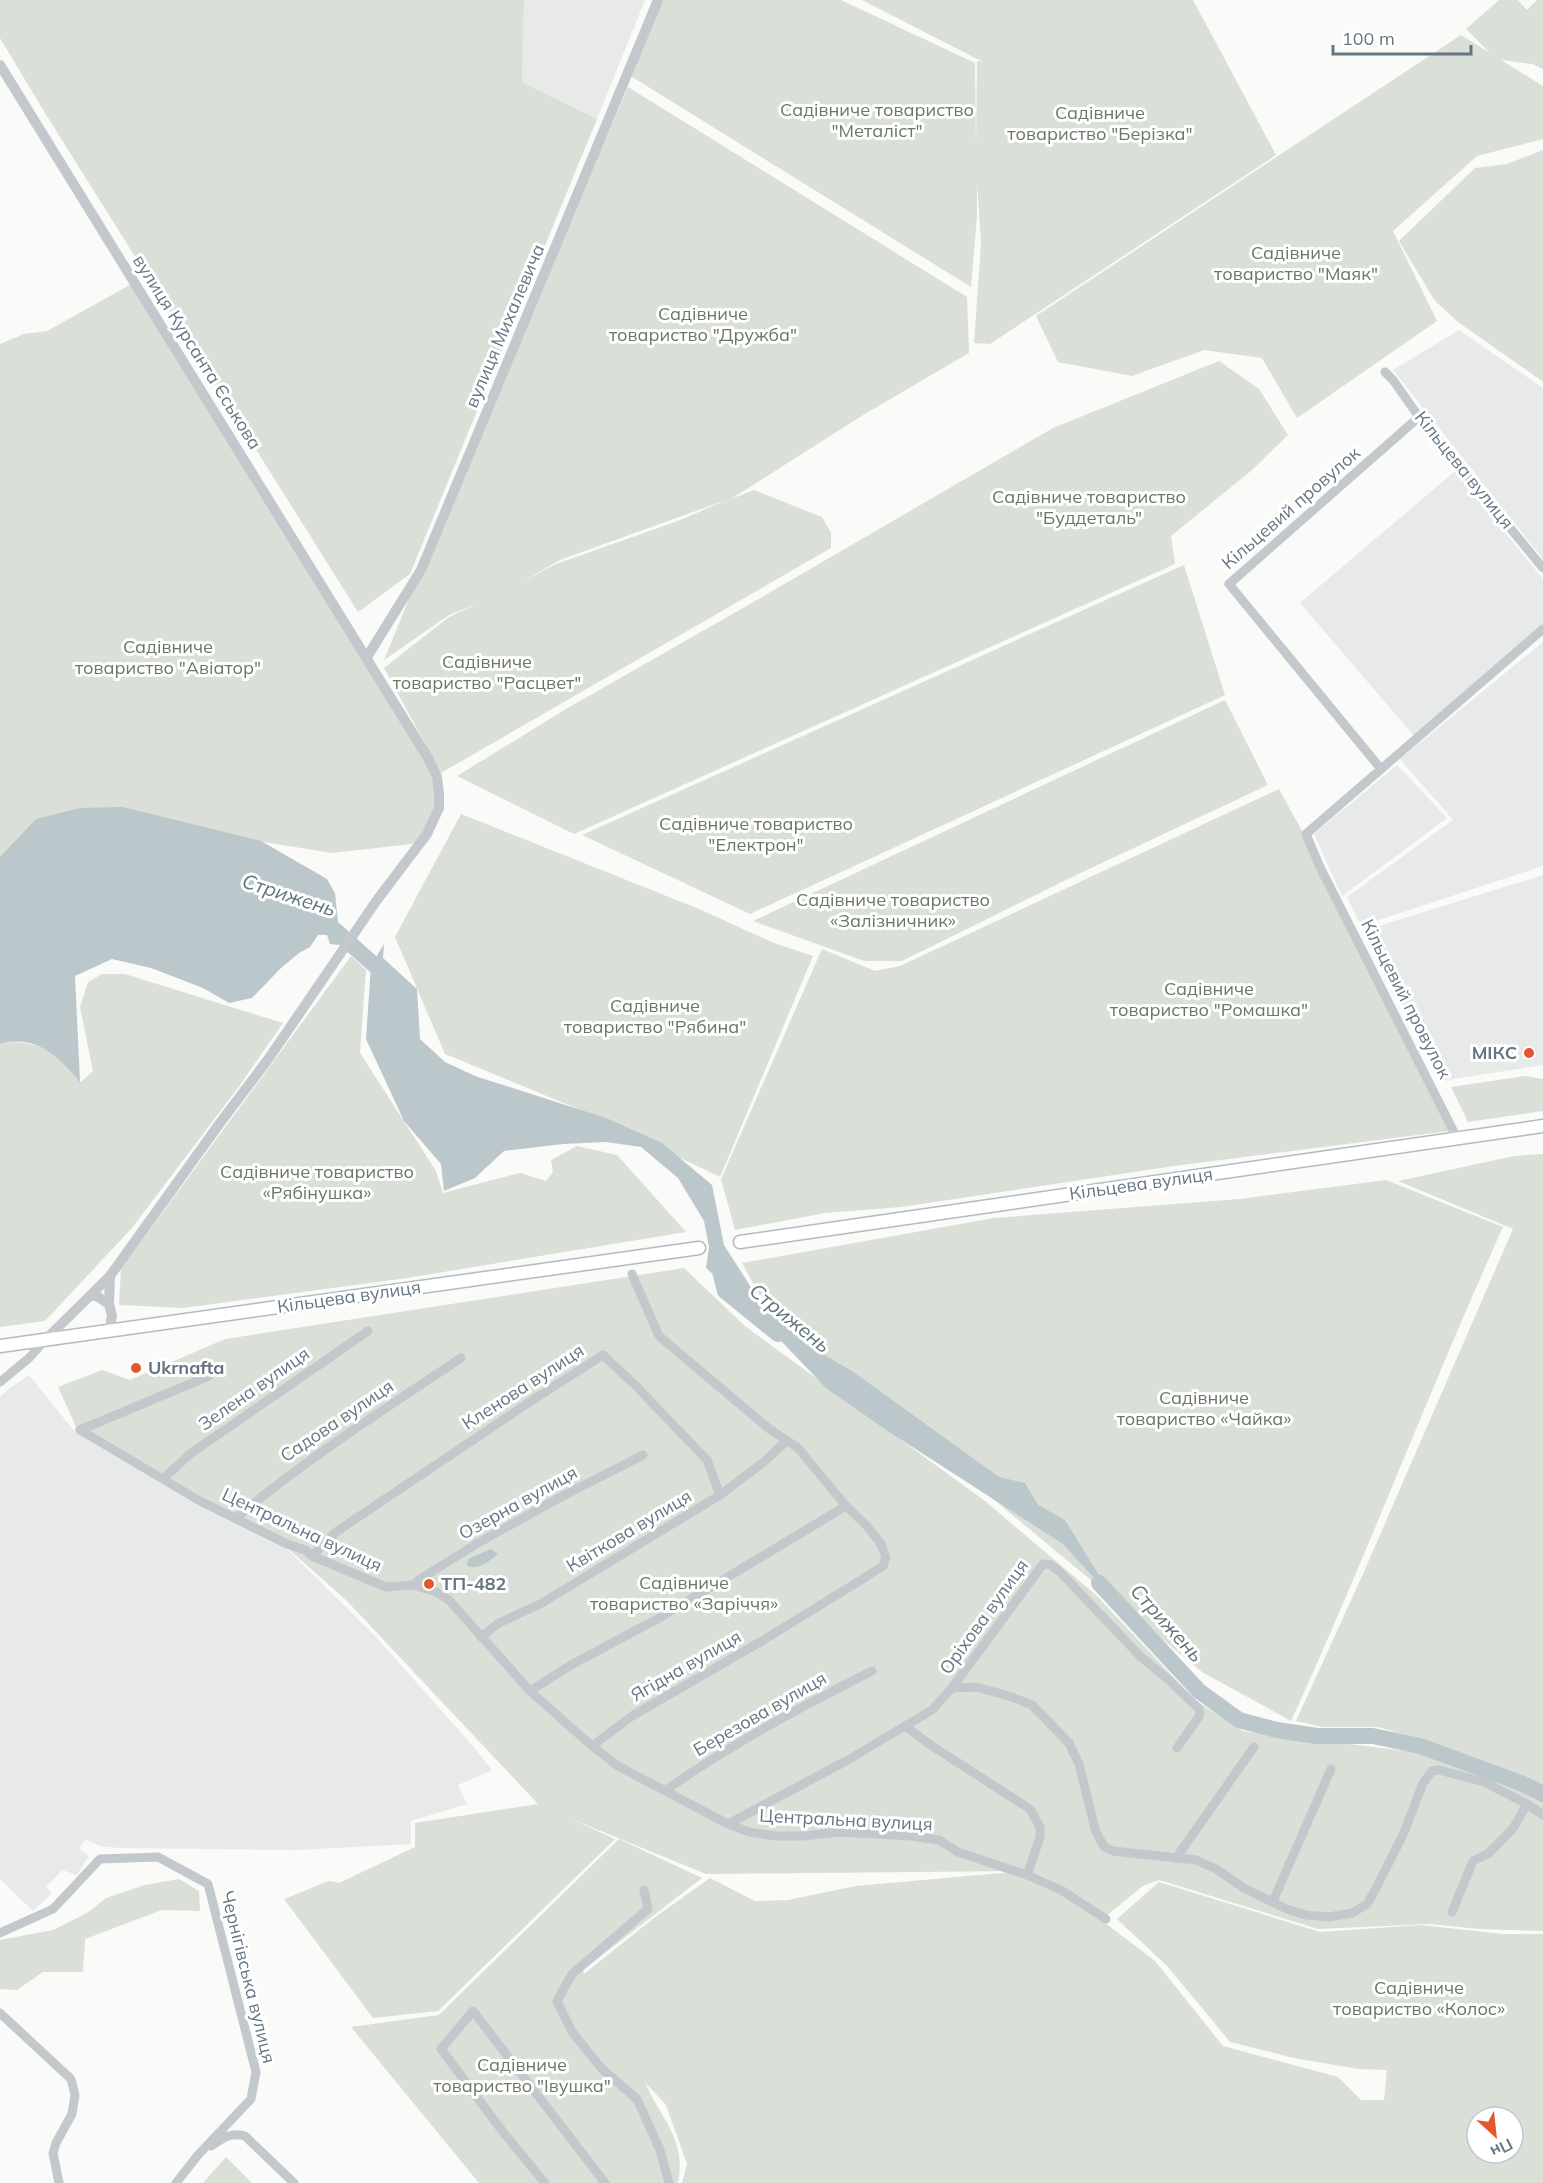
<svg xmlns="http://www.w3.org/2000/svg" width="1543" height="2183" font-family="Mulish,sans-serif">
  <rect width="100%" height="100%" fill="#fafaf8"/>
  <g fill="#e8e9e9">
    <polygon points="524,0 645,0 597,119 522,82"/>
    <polygon points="1459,330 1543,388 1543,559 1393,370"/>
    <polygon points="1455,471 1543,579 1543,623 1414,736 1300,603"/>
    <polygon points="1543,642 1543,866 1361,926 1347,897 1453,820 1400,759"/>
    <polygon points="1397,765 1447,818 1342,896 1314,834"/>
    <polygon points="1543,875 1543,1065 1440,1081 1366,930"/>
    <polygon points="29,1375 75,1432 194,1503 285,1547 375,1636 472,1745 492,1770 458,1785 467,1804 411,1821 411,1844 297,1850 119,1848 100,1846 85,1839 79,1849 89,1856 77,1875 62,1870 46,1887 52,1893 33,1911 0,1879 0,1397 10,1388"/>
  </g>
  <g fill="#dadfd7" fill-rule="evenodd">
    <polygon points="0,0 524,0 522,82 597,119 410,574 358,612 45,113 0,38"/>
    <polygon points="661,0 841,0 975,63 976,151 977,61 983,62 862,0 1193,0 1276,155 990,344 974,343 981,244 977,181 977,216 971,287 629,75"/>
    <polygon points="1499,0 1518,0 1527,10 1537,0 1543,0 1543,69 1532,64 1501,60 1543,86 1543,139 1477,156 1393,231 1437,321 1297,418 1262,358 1204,350 1132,376 1058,362 1036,316 1461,35 1490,53 1466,29"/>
    <path d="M628,87L967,297L969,353L863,415L731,499L754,490L822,517L831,533V548L441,773L384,668L449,617L479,603L449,615L384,660L439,526ZM729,499L678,521L556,564L517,585L560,560Z"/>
    <polygon points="1543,150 1543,381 1542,381 1458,322 1435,301 1399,241 1475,168 1507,164"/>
    <polygon points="135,282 415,739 439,793 421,843 332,853 131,821 0,869 0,344 24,334 47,331"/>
    <polygon points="1219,361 1259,389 1288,435 1252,470 1171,536 1175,564 574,834 457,776 566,709 750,604 1053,428"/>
    <polygon points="1184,565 1225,695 750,914 582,835"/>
    <polygon points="1225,700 1268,785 1072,877 902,961 864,961 753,921"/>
    <polygon points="1279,789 1367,950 1457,1130 1174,1166 901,1207 825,1213 735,1230 721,1179 822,949 875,971 900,966"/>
    <polygon points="461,814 699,909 774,943 813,956 720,1177 583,1111 445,1054 395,937"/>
    <polygon points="351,956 366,970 360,1053 436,1171 443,1193 520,1173 546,1181 553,1172 551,1160 577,1146 617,1155 686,1232 407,1278 183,1308 119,1305 121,1269"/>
    <path d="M102,974H125L283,1023L240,1085L132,1228L45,1321L0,1327V1044C21,1039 46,1045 62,1061C68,1068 74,1076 81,1082L93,1071L80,1007L88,982Z"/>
    <polygon points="1525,1076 1543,1079 1543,1111 1468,1122 1451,1087"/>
    <polygon points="1543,1154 1543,1786 1432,1743 1378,1727 1322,1727 1296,1721 1363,1574 1513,1229 1398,1181 1514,1156"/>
    <path d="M1386,1180L1503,1227C1429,1390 1366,1558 1291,1721L1202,1672L807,1345L763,1301L742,1263L994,1218L1240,1199Z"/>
    <path d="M684,1268L746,1327L985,1501L1096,1595L1195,1700L1243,1731L1422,1753L1500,1781L1543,1802V1931L1479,1929L1429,1924L1318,1929L1159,1880L1143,1886L1106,1916L1045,1877L1155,1961L1223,2046L1338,2077L1361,2100H1384L1387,2070L1358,2069L1294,2058L1230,2042L1168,1967L1117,1919L1159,1882L1320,1932L1421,1925L1503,1934H1543V2183H682L687,2164L666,2105L645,2082C660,2119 687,2138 678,2183H479L351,2027L439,2015L619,1839L702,1878L583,1970L584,1974L654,1918L710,1878L755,1901L788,1900L856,1886L1024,1871L706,1874L569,1818L615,1839L438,2011L373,2018L284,1899L329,1881L339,1883L415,1847V1823L538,1804L347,1601L285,1546L78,1431L58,1387L102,1370L130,1380L225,1339ZM1477,2117H1513V2153H1477Z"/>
    <polygon points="179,1879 199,1891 200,1911 162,1910 85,1939 83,1972 43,1972 17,1990 0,1989 0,1940 53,1930 87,1913 106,1898 145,1885"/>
    <polygon points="226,2157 252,2183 203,2183"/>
  </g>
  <g fill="#bbc7cb">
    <path d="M123,807L261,841L327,879L335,893L338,922L348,931L338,945L330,944L327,935H318L310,947L299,953L280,969L252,998L229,1003L203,988L151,968L112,959L75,976L80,1082C58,1057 37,1034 0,1044V857L36,819L80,808Z"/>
    <polygon points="384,944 383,958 417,989 420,1039 445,1062 475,1076 606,1118 662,1143 712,1185 724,1245 761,1303 807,1345 852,1371 999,1477 1025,1483 1038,1505 1065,1520 1114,1600 1063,1544 889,1432 826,1388 741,1299 706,1268 709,1247 704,1221 678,1178 641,1147 606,1142 563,1144 504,1151 475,1178 444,1191 441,1164 404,1121 366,1039 371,965"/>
    <path d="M491,1549L498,1554C489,1561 479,1570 467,1566L468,1559Z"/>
  </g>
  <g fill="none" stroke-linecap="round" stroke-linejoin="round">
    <g stroke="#bbc7cb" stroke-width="16">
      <polyline points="337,932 389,978"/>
      <polyline points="718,1263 725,1291 778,1334"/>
      <polyline points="1099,1583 1199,1691 1239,1720 1277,1730 1317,1736 1373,1736 1420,1746 1521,1783 1543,1794"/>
    </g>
    <defs>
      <g id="secondary">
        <polyline points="740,1242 1543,1126"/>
        <polyline points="0,1346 699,1248"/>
      </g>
    </defs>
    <use href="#secondary" stroke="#b3babf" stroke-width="15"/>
    <g stroke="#c3c8cc" stroke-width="9">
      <polyline points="1385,372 1393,380 1419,417 1543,568"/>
      <polyline points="1381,769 1229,584 1419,417"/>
      <polyline points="1457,1138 1320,867 1306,834 1543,629"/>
      <polyline points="0,1382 29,1358 44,1341"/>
      <polyline points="80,1430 198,1500 287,1544 305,1550 312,1556 386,1587 413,1585 436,1592 449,1600 530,1691 592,1746 618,1766 728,1824 749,1832 775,1836 804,1836 839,1832 912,1836 939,1840 958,1852 1027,1875 1061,1890 1106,1919"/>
      <polyline points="80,1430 209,1376"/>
      <polyline points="163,1479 190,1454 368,1331"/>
      <path d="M236,1518C307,1458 385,1409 461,1358"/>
      <polyline points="312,1556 336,1532 531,1401 603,1355 635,1385 707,1460 720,1495"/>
      <polyline points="413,1585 420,1579 478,1543 559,1498 643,1455"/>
      <polyline points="481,1637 499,1623 542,1603 720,1495 766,1460 786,1441"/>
      <polyline points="952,1688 976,1687 1009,1696 1032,1705 1069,1743 1079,1764 1095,1829 1104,1847 1113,1851 1196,1860 1216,1869 1244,1888 1287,1909 1306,1915 1329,1917 1352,1913 1367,1904 1374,1892 1403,1835 1423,1783 1432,1771 1439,1770 1484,1782 1527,1804 1543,1815"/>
      <polyline points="530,1691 571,1665 661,1617 846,1506"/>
      <polyline points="905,1726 929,1744 1030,1809 1040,1827 1040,1837 1027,1875"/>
      <polyline points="592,1746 632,1716 762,1641 861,1580 883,1566 886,1557 881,1544 866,1525 846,1506 798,1448 768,1428 659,1336 632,1274"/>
      <path d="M666,1790C731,1744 801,1707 872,1671"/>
      <polyline points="728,1824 846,1761 932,1710 952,1688 1043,1564 1051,1565 1060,1572 1140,1656 1170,1681 1199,1709 1200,1714 1198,1718 1177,1748"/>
      <polyline points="1176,1858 1254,1747"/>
      <polyline points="644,1890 648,1909 572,1974 557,2001 572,2032 602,2069 637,2099 660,2150 669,2183"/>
      <polyline points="1273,1901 1331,1769"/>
      <polyline points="1452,1912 1473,1861 1489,1853 1503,1839 1514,1827 1527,1804"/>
      <polyline points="0,1933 53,1909 100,1859 158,1857 208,1884 256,2072 251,2099 198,2155 176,2183"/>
      <polyline points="0,2013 71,2079 75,2095 72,2114 56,2143 53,2153 59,2183"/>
      <path d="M211,2146C223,2138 231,2132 245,2136L294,2183"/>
      <polyline points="545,2183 503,2132 441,2049 473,2011 605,2183"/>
    </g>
    <g stroke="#c3c8cc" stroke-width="10">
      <polyline points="0,65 428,758 437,777 439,793 439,808 427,834 377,900 269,1058 220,1123 110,1276 44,1341"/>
      <polyline points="367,657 421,570 658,0"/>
      <polyline points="92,1296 95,1295 109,1304 112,1316 109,1332"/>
      <polyline points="109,1304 110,1276"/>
    </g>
    <use href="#secondary" stroke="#fff" stroke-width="12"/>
  </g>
  <g fill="#e4572e" stroke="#fff" stroke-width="2">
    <circle cx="1529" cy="1053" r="6"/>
    <circle cx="136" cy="1368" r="6"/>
    <circle cx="429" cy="1584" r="6"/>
  </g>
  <g text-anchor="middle" stroke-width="6" stroke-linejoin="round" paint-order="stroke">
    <g font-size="18" fill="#687a64" stroke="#fff">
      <text x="877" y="116">Садівниче товариство<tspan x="877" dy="21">"Металіст"</tspan></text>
      <text x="1100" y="119">Садівниче<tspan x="1100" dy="21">товариство "Берізка"</tspan></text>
      <text x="1296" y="259">Садівниче<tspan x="1296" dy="21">товариство "Маяк"</tspan></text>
      <text x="703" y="320">Садівниче<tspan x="703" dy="21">товариство "Дружба"</tspan></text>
      <text x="1089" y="503">Садівниче товариство<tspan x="1089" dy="21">"Буддеталь"</tspan></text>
      <text x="168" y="653">Садівниче<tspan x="168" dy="21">товариство "Авіатор"</tspan></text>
      <text x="487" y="668">Садівниче<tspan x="487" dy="21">товариство "Расцвет"</tspan></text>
      <text x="756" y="830">Садівниче товариство<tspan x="756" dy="21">"Електрон"</tspan></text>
      <text x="893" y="906">Садівниче товариство<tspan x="893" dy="21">«Залізничник»</tspan></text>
      <text x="1209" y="995">Садівниче<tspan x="1209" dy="21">товариство "Ромашка"</tspan></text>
      <text x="655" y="1012">Садівниче<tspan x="655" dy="21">товариство "Рябина"</tspan></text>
      <text x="317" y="1178">Садівниче товариство<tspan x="317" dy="21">«Рябінушка»</tspan></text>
      <text x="1204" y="1404">Садівниче<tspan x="1204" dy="21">товариство «Чайка»</tspan></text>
      <text x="684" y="1589">Садівниче<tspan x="684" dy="21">товариство «Заріччя»</tspan></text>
      <text x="1419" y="1994">Садівниче<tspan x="1419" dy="21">товариство «Колос»</tspan></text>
      <text x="522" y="2071">Садівниче<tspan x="522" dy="21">товариство "Івушка"</tspan></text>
    </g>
    <g font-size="18" fill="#657683" stroke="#fff">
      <text transform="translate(505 326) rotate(-67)" y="6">вулиця Михалевича</text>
      <text transform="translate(197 352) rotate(58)" y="6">вулиця Курсанта Єськова</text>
      <text transform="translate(1464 470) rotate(51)" y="6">Кільцева вулиця</text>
      <text transform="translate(1291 508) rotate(-41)" y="6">Кільцевий провулок</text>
      <text transform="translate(1406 999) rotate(63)" y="6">Кільцевий провулок</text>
      <text transform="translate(1141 1184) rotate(-8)" y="6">Кільцева вулиця</text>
      <text transform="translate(349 1297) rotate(-8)" y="6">Кільцева вулиця</text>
      <text transform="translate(523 1387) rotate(-33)" y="6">Кленова вулиця</text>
      <text transform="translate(254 1389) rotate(-35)" y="6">Зелена вулиця</text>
      <text transform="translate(337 1421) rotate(-34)" y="6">Садова вулиця</text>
      <text transform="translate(518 1503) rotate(-29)" y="6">Озерна вулиця</text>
      <text transform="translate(302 1530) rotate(25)" y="6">Центральна вулиця</text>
      <text transform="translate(629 1531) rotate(-31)" y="6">Квіткова вулиця</text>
      <text transform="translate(984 1617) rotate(-54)" y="6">Оріхова вулиця</text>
      <text transform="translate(686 1666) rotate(-30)" y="6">Ягідна вулиця</text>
      <text transform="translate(760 1714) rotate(-30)" y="6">Березова вулиця</text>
      <text transform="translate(846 1820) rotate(3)" y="6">Центральна вулиця</text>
      <text transform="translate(248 1977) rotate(76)" y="6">Чернігівська вулиця</text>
    </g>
    <g font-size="18" font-weight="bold" fill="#657683" stroke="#fff" text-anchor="start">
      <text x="1517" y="1059" text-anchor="end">МІКС</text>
      <text x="148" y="1374">Ukrnafta</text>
      <text x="441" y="1590">ТП-482</text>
    </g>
    <g font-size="20" font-style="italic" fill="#60757c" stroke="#fff">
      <text transform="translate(289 895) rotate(18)" y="7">Стрижень</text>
      <text transform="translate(790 1318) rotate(39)" y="7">Стрижень</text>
      <text transform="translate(1167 1623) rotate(48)" y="7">Стрижень</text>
    </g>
  </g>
  <g transform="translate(1495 2135) rotate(153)"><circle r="28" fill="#ffffff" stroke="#c1c8cd" stroke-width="1.5"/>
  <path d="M0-4.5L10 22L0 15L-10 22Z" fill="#e4572e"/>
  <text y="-9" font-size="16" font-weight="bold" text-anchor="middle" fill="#657683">Пн</text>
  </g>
  <path d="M1333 45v9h138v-9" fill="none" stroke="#657683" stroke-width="3"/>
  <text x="1342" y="45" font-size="18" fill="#657683" stroke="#ffffff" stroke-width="4.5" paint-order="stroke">100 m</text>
</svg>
